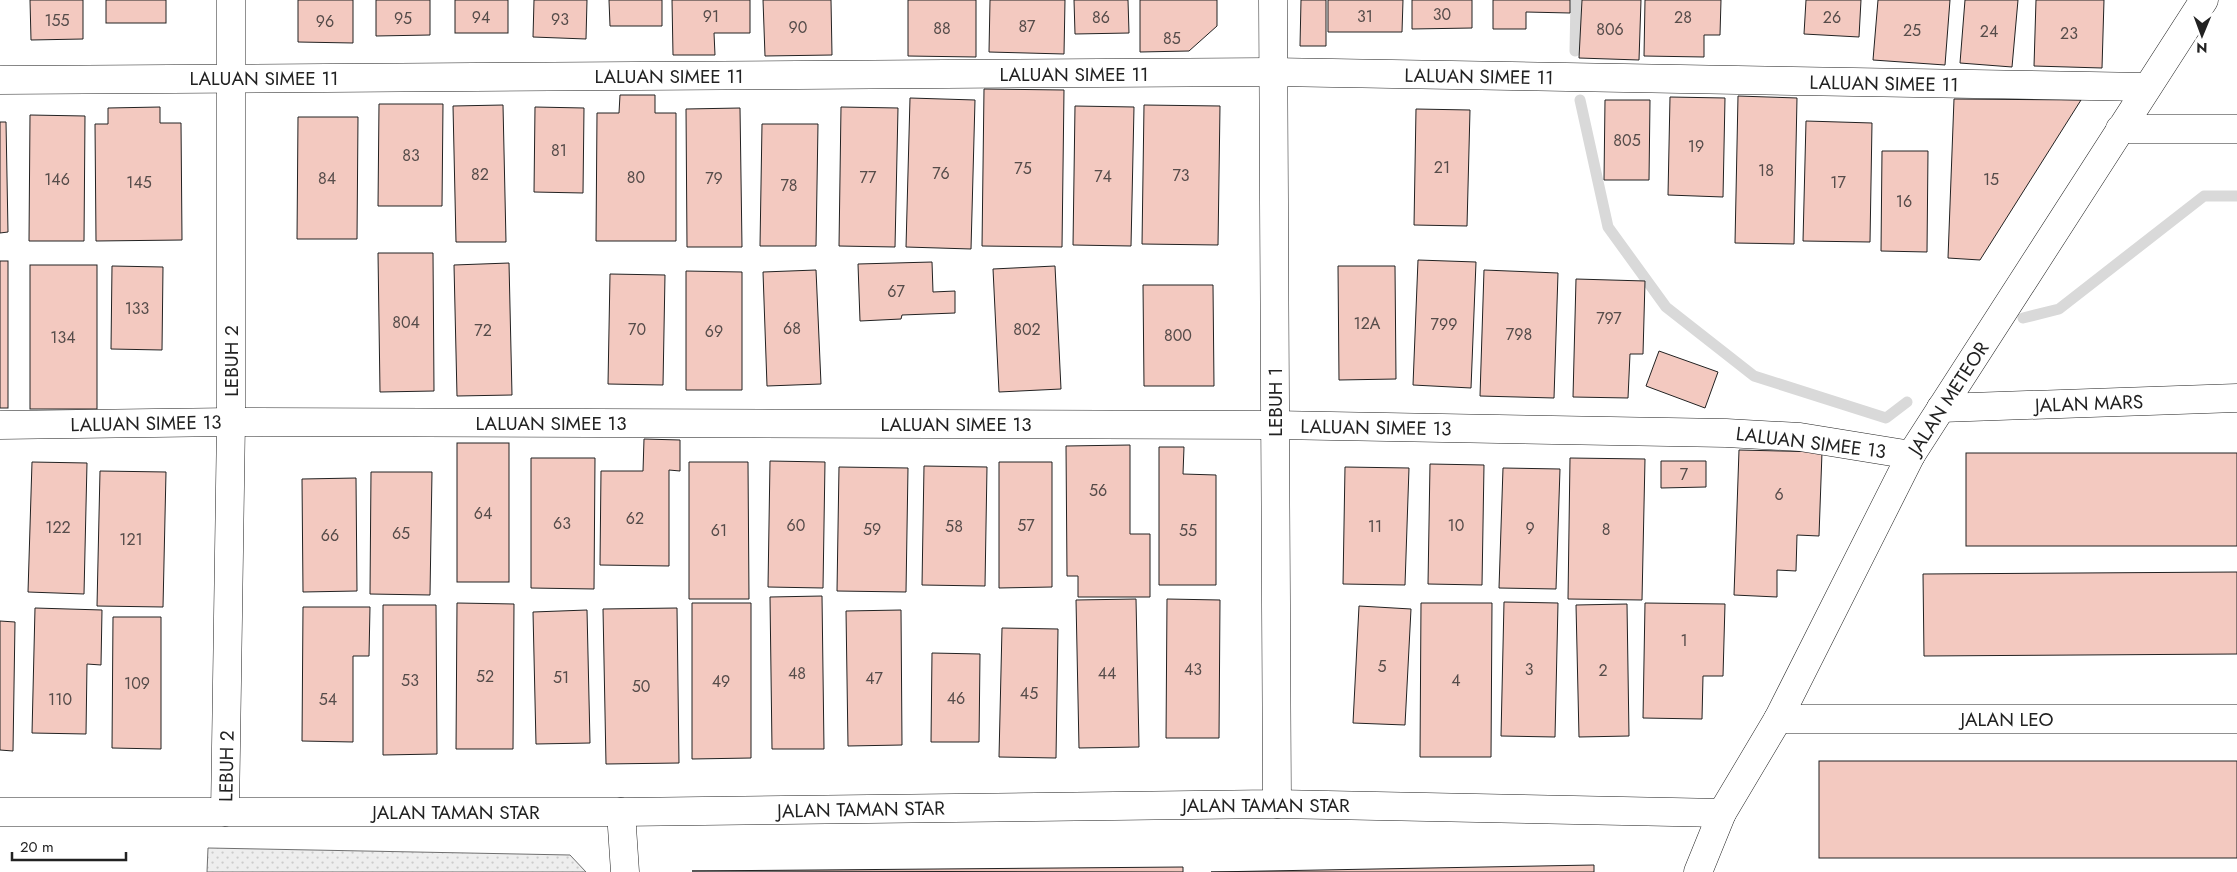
<svg xmlns="http://www.w3.org/2000/svg" width="2237" height="872" font-family="Jost,sans-serif">
  <defs>
    <pattern id="park-dots" width="8" height="8" patternUnits="userSpaceOnUse" patternTransform="scale(1.25)"><rect width="8" height="8" fill="#eee"/><path d="M2 2h.1M6 6h.1" fill="none" stroke="#ccc" stroke-width="1.8" stroke-linecap="round"/></pattern>
  </defs>
  <rect width="100%" height="100%" fill="#fff"/>
  <polygon fill="url(#park-dots)" stroke="#6f6f6f" points="208,848 570,855 586,872 207,872"/>
  <g fill="none" stroke-linecap="round" stroke-linejoin="round">
    <g stroke="#d9d9d9" stroke-width="11">
      <polyline points="1575,51 1576,0"/>
      <polyline points="1580,100 1608,227 1666,307 1754,376 1886,418 1907,402"/>
      <polyline points="2023,318 2059,309 2204,196 2237,196"/>
    </g>
  </g>
  <g fill="#f3c9c0" stroke="#222">
    <polygon points="30,0 83,0 83,39 31,40"/>
    <rect x="106" y="0" width="60" height="23"/>
    <polygon points="298,0 353,0 353,43 298,42"/>
    <polygon points="376,0 430,0 430,35 376,36"/>
    <rect x="455" y="0" width="53" height="33"/>
    <polygon points="534,0 587,0 586,39 533,37"/>
    <polygon points="609,0 662,0 662,26 610,26"/>
    <polygon points="672,0 750,0 750,33 714,33 715,55 673,55"/>
    <polygon points="763,0 831,0 832,55 765,56"/>
    <polygon points="908,0 976,0 976,57 908,56"/>
    <polygon points="990,0 1065,0 1064,54 989,52"/>
    <polygon points="1074,0 1128,0 1129,33 1075,34"/>
    <polygon points="1140,0 1217,0 1217,26 1189,51 1140,52"/>
    <polygon points="1301,0 1326,0 1326,46 1300,46"/>
    <polygon points="1328,0 1403,0 1402,32 1328,32"/>
    <polygon points="1412,0 1472,0 1472,28 1412,29"/>
    <polygon points="1493,0 1570,0 1570,13 1526,12 1526,29 1493,29"/>
    <polygon points="1582,0 1641,0 1639,60 1579,58"/>
    <polygon points="1645,0 1721,0 1720,35 1704,35 1704,57 1644,56"/>
    <polygon points="1806,0 1861,0 1859,37 1804,34"/>
    <polygon points="1878,0 1950,0 1945,65 1873,60"/>
    <polygon points="1965,0 2018,0 2012,67 1960,63"/>
    <polygon points="2036,0 2104,0 2102,68 2034,66"/>
    <polygon points="984,89 1064,90 1062,247 982,246"/>
    <polygon points="620,95 655,95 655,113 676,113 676,241 596,241 597,113 619,113"/>
    <polygon points="1738,96 1797,98 1794,244 1735,243"/>
    <polygon points="1670,97 1725,98 1723,197 1668,195"/>
    <polygon points="910,98 975,100 971,249 906,247"/>
    <polygon points="1954,99 2081,100 1980,260 1948,258"/>
    <polygon points="1605,100 1650,100 1649,180 1604,180"/>
    <polygon points="379,104 443,104 442,206 378,206"/>
    <polygon points="503,105 506,242 456,242 453,106"/>
    <polygon points="1144,105 1220,106 1218,245 1142,244"/>
    <polygon points="1075,106 1134,107 1131,246 1073,245"/>
    <polygon points="160,107 160,123 181,123 182,240 96,241 95,124 108,124 108,108"/>
    <polygon points="535,107 584,108 583,193 534,192"/>
    <polygon points="841,107 898,108 895,247 839,246"/>
    <polygon points="740,108 742,247 687,247 686,109"/>
    <polygon points="1416,109 1470,110 1467,226 1414,225"/>
    <polygon points="30,115 85,116 84,241 29,241"/>
    <polygon points="298,117 358,117 357,239 297,239"/>
    <polygon points="1806,121 1872,123 1870,242 1803,241"/>
    <polygon points="0,122 6,122 8,232 0,233"/>
    <polygon points="762,124 818,124 816,246 760,246"/>
    <polygon points="1882,151 1928,151 1927,252 1881,251"/>
    <polygon points="378,253 433,253 434,391 380,392"/>
    <polygon points="1418,260 1476,262 1471,388 1413,385"/>
    <rect x="0" y="261" width="8" height="147"/>
    <polygon points="932,262 933,292 955,291 955,313 902,315 901,319 860,321 858,264"/>
    <polygon points="509,263 512,395 457,396 454,265"/>
    <rect x="30" y="265" width="67" height="144"/>
    <polygon points="112,266 163,267 162,350 111,349"/>
    <polygon points="1055,266 1061,389 999,392 993,269"/>
    <polygon points="1338,266 1395,266 1396,379 1339,380"/>
    <polygon points="816,270 821,384 767,386 763,272"/>
    <polygon points="1484,270 1558,273 1554,398 1480,396"/>
    <polygon points="686,271 742,272 742,390 686,390"/>
    <polygon points="610,274 665,275 663,385 608,384"/>
    <polygon points="1576,279 1645,281 1643,354 1630,354 1628,398 1573,397"/>
    <polygon points="1143,285 1213,285 1214,386 1144,386"/>
    <polygon points="1659,351 1718,372 1705,408 1646,386"/>
    <polygon points="644,439 680,440 680,471 669,470 669,566 600,565 601,471 643,471"/>
    <rect x="457" y="443" width="52" height="139"/>
    <polygon points="1130,445 1130,534 1150,534 1150,597 1078,597 1078,576 1067,576 1066,446"/>
    <polygon points="1159,447 1184,447 1183,474 1216,475 1216,585 1159,585"/>
    <polygon points="1739,450 1822,452 1819,536 1797,535 1796,571 1777,570 1777,597 1734,595"/>
    <rect x="1966" y="453" width="271" height="93"/>
    <polygon points="531,458 595,458 594,589 531,588"/>
    <polygon points="1570,458 1645,459 1642,600 1568,599"/>
    <polygon points="770,461 825,462 823,588 768,587"/>
    <polygon points="1661,461 1706,461 1706,487 1661,488"/>
    <polygon points="32,462 87,463 84,594 28,592"/>
    <polygon points="689,462 748,462 749,599 689,599"/>
    <polygon points="999,462 1052,462 1052,587 999,588"/>
    <polygon points="1430,464 1484,465 1482,585 1428,584"/>
    <polygon points="924,466 987,467 985,586 922,585"/>
    <polygon points="839,467 908,468 906,592 837,591"/>
    <polygon points="1345,467 1409,468 1405,585 1343,584"/>
    <polygon points="1503,468 1560,469 1556,589 1499,588"/>
    <polygon points="100,471 166,472 163,607 97,606"/>
    <polygon points="371,472 432,472 430,595 370,594"/>
    <polygon points="356,478 357,591 303,592 302,479"/>
    <polygon points="2237,572 2237,654 1924,656 1923,574"/>
    <polygon points="822,596 824,749 772,749 770,597"/>
    <polygon points="1136,599 1139,747 1079,748 1076,600"/>
    <polygon points="1167,599 1220,600 1219,738 1166,738"/>
    <polygon points="1504,602 1558,603 1555,737 1501,736"/>
    <polygon points="457,603 514,604 513,749 456,749"/>
    <polygon points="692,603 751,603 751,758 692,759"/>
    <polygon points="1421,603 1492,603 1491,757 1420,757"/>
    <polygon points="1645,603 1725,604 1723,676 1703,676 1702,719 1643,718"/>
    <polygon points="1627,604 1629,736 1579,737 1576,605"/>
    <polygon points="383,605 436,605 437,754 383,755"/>
    <polygon points="1359,606 1411,609 1405,725 1353,723"/>
    <polygon points="303,607 370,607 369,656 353,656 353,742 302,741"/>
    <polygon points="35,608 102,610 101,665 87,664 86,734 32,733"/>
    <polygon points="677,608 679,763 606,764 603,609"/>
    <polygon points="587,610 590,743 536,744 533,612"/>
    <polygon points="901,610 902,745 848,746 846,611"/>
    <polygon points="113,617 161,617 161,749 112,748"/>
    <polygon points="0,621 15,622 13,751 0,750"/>
    <polygon points="1002,628 1058,629 1056,758 999,757"/>
    <polygon points="932,653 980,654 979,742 931,742"/>
    <rect x="1819" y="761" width="418" height="97"/>
    <polygon points="1594,865 1594,872 1211,872"/>
    <polygon points="1183,867 1183,872 692,871"/>
  </g>
  <g fill="none" stroke-linecap="round" stroke-linejoin="round">
    <defs>
      <g id="street">
        <polyline points="0,80 1273,72 2147,87"/>
        <polyline points="2120,129 2237,129"/>
        <polyline points="1941,408 2237,398"/>
        <polyline points="0,425 231,422 1275,425 1726,433 1800,437 1911,455"/>
        <polyline points="1778,719 2237,719"/>
        <polyline points="1277,804 1722,813"/>
        <polyline points="225,812 231,422 231,0"/>
        <polyline points="621,812 625,872"/>
        <polyline points="1698,872 1722,813 1778,719 1911,455 2204,0"/>
      </g>
      <polyline id="secondary" points="0,812 621,812 1277,804 1273,0"/>
    </defs>
    <use href="#street" stroke="#222" stroke-width="29"/>
    <use href="#secondary" stroke="#222" stroke-width="29"/>
    <use href="#street" stroke="#fff" stroke-width="28"/>
    <use href="#secondary" stroke="#fff" stroke-width="28"/>
  </g>
  <g text-anchor="middle" stroke-width="4" stroke-linejoin="round" paint-order="stroke">
    <g font-size="16" fill="#564c4a">
      <text x="1442" y="20">30</text>
      <text x="711" y="22">91</text>
      <text x="1365" y="22">31</text>
      <text x="481" y="23">94</text>
      <text x="1101" y="23">86</text>
      <text x="1683" y="23">28</text>
      <text x="1832" y="23">26</text>
      <text x="403" y="24">95</text>
      <text x="560" y="25">93</text>
      <text x="57" y="26">155</text>
      <text x="325" y="27">96</text>
      <text x="1027" y="32">87</text>
      <text x="798" y="33">90</text>
      <text x="942" y="34">88</text>
      <text x="1610" y="35">806</text>
      <text x="1912" y="36">25</text>
      <text x="1989" y="37">24</text>
      <text x="2069" y="39">23</text>
      <text x="1172" y="44">85</text>
      <text x="1627" y="146">805</text>
      <text x="1696" y="152">19</text>
      <text x="559" y="156">81</text>
      <text x="411" y="161">83</text>
      <text x="1442" y="173">21</text>
      <text x="1023" y="174">75</text>
      <text x="1766" y="176">18</text>
      <text x="941" y="179">76</text>
      <text x="480" y="180">82</text>
      <text x="1181" y="181">73</text>
      <text x="1103" y="182">74</text>
      <text x="636" y="183">80</text>
      <text x="868" y="183">77</text>
      <text x="327" y="184">84</text>
      <text x="714" y="184">79</text>
      <text x="57" y="185">146</text>
      <text x="1991" y="185">15</text>
      <text x="139" y="188">145</text>
      <text x="1838" y="188">17</text>
      <text x="789" y="191">78</text>
      <text x="1904" y="207">16</text>
      <text x="896" y="297">67</text>
      <text x="137" y="314">133</text>
      <text x="1609" y="324">797</text>
      <text x="406" y="328">804</text>
      <text x="1367" y="329">12A</text>
      <text x="1444" y="330">799</text>
      <text x="792" y="334">68</text>
      <text x="637" y="335">70</text>
      <text x="1027" y="335">802</text>
      <text x="483" y="336">72</text>
      <text x="714" y="337">69</text>
      <text x="1519" y="340">798</text>
      <text x="1178" y="341">800</text>
      <text x="63" y="343">134</text>
      <text x="1684" y="480">7</text>
      <text x="1098" y="496">56</text>
      <text x="1779" y="500">6</text>
      <text x="483" y="519">64</text>
      <text x="635" y="524">62</text>
      <text x="562" y="529">63</text>
      <text x="796" y="531">60</text>
      <text x="1026" y="531">57</text>
      <text x="1456" y="531">10</text>
      <text x="954" y="532">58</text>
      <text x="1375" y="532">11</text>
      <text x="58" y="533">122</text>
      <text x="1530" y="534">9</text>
      <text x="872" y="535">59</text>
      <text x="1606" y="535">8</text>
      <text x="719" y="536">61</text>
      <text x="1188" y="536">55</text>
      <text x="401" y="539">65</text>
      <text x="330" y="541">66</text>
      <text x="131" y="545">121</text>
      <text x="1684" y="646">1</text>
      <text x="1382" y="672">5</text>
      <text x="1193" y="675">43</text>
      <text x="1529" y="675">3</text>
      <text x="1603" y="676">2</text>
      <text x="797" y="679">48</text>
      <text x="1107" y="679">44</text>
      <text x="485" y="682">52</text>
      <text x="561" y="683">51</text>
      <text x="874" y="684">47</text>
      <text x="410" y="686">53</text>
      <text x="1456" y="686">4</text>
      <text x="721" y="687">49</text>
      <text x="137" y="689">109</text>
      <text x="641" y="692">50</text>
      <text x="1029" y="699">45</text>
      <text x="956" y="704">46</text>
      <text x="60" y="705">110</text>
      <text x="328" y="705">54</text>
    </g>
    <g font-size="19" fill="#222" stroke="#fff">
      <text x="1074" y="81">LALUAN SIMEE 11</text>
      <text x="669" y="83">LALUAN SIMEE 11</text>
      <text transform="translate(1479 76) rotate(1)" y="7">LALUAN SIMEE 11</text>
      <text x="264" y="85">LALUAN SIMEE 11</text>
      <text transform="translate(1884 83) rotate(1)" y="7">LALUAN SIMEE 11</text>
      <text transform="translate(231 361) rotate(-90)" y="7">LEBUH 2</text>
      <text transform="translate(1948 398) rotate(-57)" y="7">JALAN METEOR</text>
      <text transform="translate(1275 402) rotate(-90)" y="7">LEBUH 1</text>
      <text transform="translate(2089 403) rotate(-2)" y="7">JALAN MARS</text>
      <text transform="translate(146 423) rotate(-1)" y="7">LALUAN SIMEE 13</text>
      <text x="551" y="430">LALUAN SIMEE 13</text>
      <text x="956" y="431">LALUAN SIMEE 13</text>
      <text transform="translate(1376 427) rotate(1)" y="7">LALUAN SIMEE 13</text>
      <text transform="translate(1811 442) rotate(7)" y="7">LALUAN SIMEE 13</text>
      <text x="2007" y="726">JALAN LEO</text>
      <text transform="translate(226 766) rotate(-89)" y="7">LEBUH 2</text>
      <text x="1266" y="812">JALAN TAMAN STAR</text>
      <text transform="translate(861 809) rotate(-1)" y="7">JALAN TAMAN STAR</text>
      <text x="456" y="819">JALAN TAMAN STAR</text>
    </g>
  </g>
  <g transform="translate(2202 35) rotate(181)" stroke="#ffffff" stroke-width="4" paint-order="stroke">
  <path d="M0-4L9 19L0 12L-9 19Z" fill="#222222"/>
  <text y="-8" font-size="14" font-weight="bold" text-anchor="middle" fill="#222222">N</text>
  </g>
  <path d="M12 852v8h114v-8" fill="none" stroke="#222222" stroke-width="2.5"/>
  <text x="20" y="852" font-size="15" fill="#222222" stroke="#ffffff" stroke-width="4" paint-order="stroke">20 m</text>
</svg>
